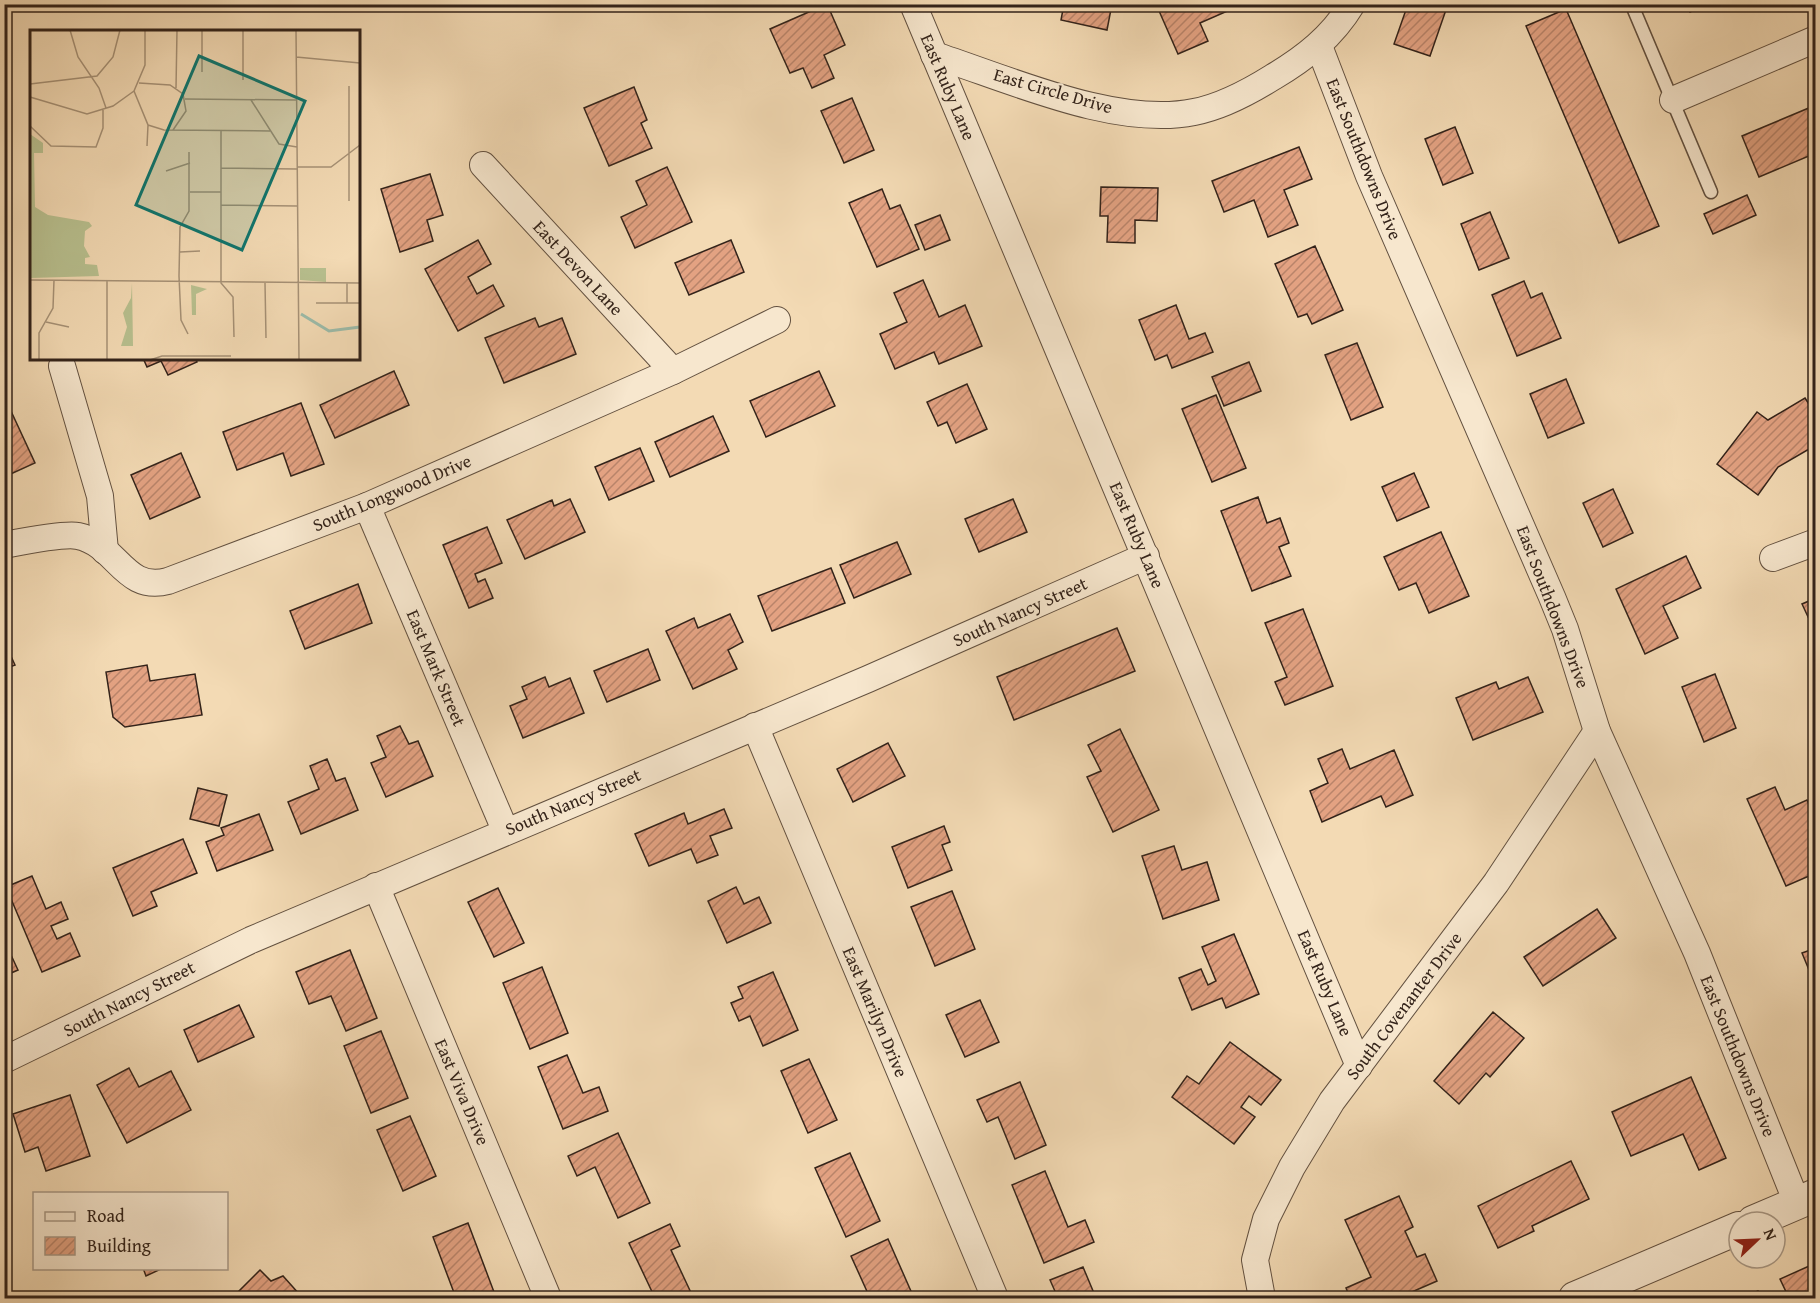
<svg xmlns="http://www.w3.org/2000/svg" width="1820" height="1303" font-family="'Gentium Book Plus',serif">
  <defs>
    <pattern id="building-hatch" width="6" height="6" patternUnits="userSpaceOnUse" patternTransform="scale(1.5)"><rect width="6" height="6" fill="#e3a282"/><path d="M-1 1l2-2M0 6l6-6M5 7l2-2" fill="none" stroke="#b9846a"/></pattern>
  </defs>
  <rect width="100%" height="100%" fill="#f3dab4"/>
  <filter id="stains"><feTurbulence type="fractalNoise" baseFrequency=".00333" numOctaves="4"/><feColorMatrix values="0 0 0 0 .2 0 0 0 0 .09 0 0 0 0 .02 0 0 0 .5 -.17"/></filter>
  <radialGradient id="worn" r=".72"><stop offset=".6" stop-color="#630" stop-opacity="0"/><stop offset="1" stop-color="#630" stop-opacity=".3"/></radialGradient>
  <g fill="url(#building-hatch)" stroke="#33231a" stroke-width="1.5">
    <polygon points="827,4 845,45 824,55 834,78 812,88 803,68 790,73 770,29"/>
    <polygon points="1064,4 1112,4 1107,30 1061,20"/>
    <polygon points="1156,4 1227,4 1230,10 1200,23 1208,41 1178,54"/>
    <polygon points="1408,4 1448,4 1430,56 1394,44"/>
    <polygon points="1686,4 1708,4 1690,12"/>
    <polygon points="1566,9 1659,226 1619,243 1526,26"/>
    <polygon points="634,87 647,120 641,123 652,148 609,166 584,108"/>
    <polygon points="852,98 874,150 844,163 821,111"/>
    <polygon points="1816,105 1816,153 1759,177 1742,136"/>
    <polygon points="1455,127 1473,173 1443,185 1425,139"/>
    <polygon points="1299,147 1312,179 1284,190 1298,225 1268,237 1254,200 1224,212 1212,181"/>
    <polygon points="667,167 692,222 635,248 621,217 647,205 636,181"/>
    <polygon points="430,174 443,215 427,220 433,241 400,252 381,189"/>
    <polygon points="1101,187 1158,188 1157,221 1135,220 1135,243 1107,242 1108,216 1100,216"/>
    <polygon points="882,189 890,209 900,205 919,249 877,267 849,203"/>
    <polygon points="1747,195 1756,215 1713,234 1704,214"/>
    <polygon points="1490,212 1509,258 1479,270 1461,224"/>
    <polygon points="940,215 950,240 925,250 915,225"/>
    <polygon points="478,240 491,264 468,277 477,294 493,285 504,306 458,331 425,269"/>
    <polygon points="731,240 744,272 689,295 675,263"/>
    <polygon points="1315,246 1343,310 1312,324 1307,314 1298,317 1275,264"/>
    <polygon points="923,280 939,317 965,305 982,346 939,364 934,352 895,369 880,334 907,322 894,293"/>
    <polygon points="1524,281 1531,298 1542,293 1561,338 1517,356 1492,295"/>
    <polygon points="1176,305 1189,339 1205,333 1213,352 1172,368 1167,355 1155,360 1139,320"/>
    <polygon points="535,318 539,327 562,318 576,354 504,383 485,338"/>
    <polygon points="1357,343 1383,407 1351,420 1325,355"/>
    <polygon points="143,358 195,358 197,362 168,375 161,361 147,367"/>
    <polygon points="1249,362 1261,391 1224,406 1212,377"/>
    <polygon points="394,371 409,405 335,438 320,405"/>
    <polygon points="819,371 835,406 766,437 750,401"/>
    <polygon points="1566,379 1584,423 1548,438 1530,394"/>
    <polygon points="967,384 987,429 956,443 947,422 938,426 927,402"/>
    <polygon points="1216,395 1246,468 1212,482 1182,409"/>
    <polygon points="4,396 35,463 4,477"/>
    <polygon points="1805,398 1816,415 1816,445 1778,467 1758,495 1717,464 1757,412 1768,420"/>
    <polygon points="301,403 324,464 291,476 283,453 237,470 223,432"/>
    <polygon points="713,416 729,451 670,477 655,442"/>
    <polygon points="640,448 654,481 609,500 595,467"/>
    <polygon points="181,453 200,497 150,519 131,475"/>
    <polygon points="1414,473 1429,507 1397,521 1382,487"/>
    <polygon points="1613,489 1633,533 1603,547 1583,503"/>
    <polygon points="1258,497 1267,523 1280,518 1289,543 1279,547 1291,576 1252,591 1221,511"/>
    <polygon points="570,499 585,532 525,559 507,520 552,500 554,506"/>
    <polygon points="1013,499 1027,532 979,552 965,519"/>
    <polygon points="487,527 502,563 475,574 478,582 485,579 493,598 469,608 443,545"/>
    <polygon points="1441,532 1469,596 1429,613 1416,583 1399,590 1384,557"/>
    <polygon points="897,542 911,574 854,598 840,565"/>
    <polygon points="1686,556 1701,588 1663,606 1678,638 1645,654 1616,589"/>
    <polygon points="831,568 845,603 772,631 758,596"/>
    <polygon points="358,584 372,623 305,649 290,611"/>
    <polygon points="1816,598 1816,634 1802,604"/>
    <polygon points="1303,609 1333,686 1285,705 1275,682 1287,677 1265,623"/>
    <polygon points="730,614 743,642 728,650 737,669 693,689 666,631 694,618 698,628"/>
    <polygon points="1117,628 1135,671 1014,720 997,677"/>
    <polygon points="4,641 15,665 4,669"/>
    <polygon points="648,649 660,680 607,702 594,671"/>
    <polygon points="147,665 150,681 195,674 202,715 125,727 113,717 106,672"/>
    <polygon points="1715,674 1736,728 1704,742 1682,687"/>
    <polygon points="545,677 549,687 570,678 584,713 523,738 510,706 527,699 522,687"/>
    <polygon points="1528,677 1543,712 1473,740 1456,698 1496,682 1499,689"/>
    <polygon points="400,726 409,744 418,741 433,776 386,797 371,763 386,757 377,736"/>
    <polygon points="1120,729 1159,810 1113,832 1087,777 1101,771 1088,745"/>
    <polygon points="888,743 905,776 853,802 837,769"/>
    <polygon points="1342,749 1350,769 1394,750 1413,795 1386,807 1381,796 1322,822 1310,791 1328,783 1318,759"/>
    <polygon points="327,759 336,781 345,778 358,810 301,834 288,802 319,789 310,766"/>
    <polygon points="1775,787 1785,810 1807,800 1816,820 1816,873 1786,886 1747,799"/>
    <polygon points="198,788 227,795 219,826 190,819"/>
    <polygon points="724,809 732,828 710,836 718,855 697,863 691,849 649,866 635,834 684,813 688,824"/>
    <polygon points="259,814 273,850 217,871 206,842 224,835 221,828"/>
    <polygon points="944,826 950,842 942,845 952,870 908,888 892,847"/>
    <polygon points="183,839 197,873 151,892 157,906 133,916 113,868"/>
    <polygon points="1174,846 1182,870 1207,862 1219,900 1163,919 1142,856"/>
    <polygon points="32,876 46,909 61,902 68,919 51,926 57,939 70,933 80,956 42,972 6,887"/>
    <polygon points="736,887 744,904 759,897 771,923 727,943 708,901"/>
    <polygon points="498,888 524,943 494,957 468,902"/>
    <polygon points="952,891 975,949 935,966 911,907"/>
    <polygon points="1597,909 1616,938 1543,986 1524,957"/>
    <polygon points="1234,934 1259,994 1226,1008 1222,998 1192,1010 1179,978 1201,969 1208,985 1216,981 1202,947"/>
    <polygon points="4,940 18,970 4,976"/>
    <polygon points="1816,948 1816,987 1802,953"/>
    <polygon points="350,950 377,1018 346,1031 331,996 309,1004 296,972"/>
    <polygon points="542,967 568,1033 530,1049 503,983"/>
    <polygon points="773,972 798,1030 763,1046 750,1016 739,1021 731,1003 743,998 738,987"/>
    <polygon points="980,1000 999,1042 965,1057 946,1015"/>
    <polygon points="239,1005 254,1037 198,1062 184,1030"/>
    <polygon points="1493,1012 1524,1038 1490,1077 1486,1073 1459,1104 1434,1081"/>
    <polygon points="381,1031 408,1098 371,1113 344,1046"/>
    <polygon points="1230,1042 1281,1080 1261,1105 1249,1096 1241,1107 1255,1117 1234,1144 1172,1097 1187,1076 1199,1084"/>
    <polygon points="567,1055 583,1093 599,1087 608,1111 563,1129 538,1067"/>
    <polygon points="809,1059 837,1120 808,1133 781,1071"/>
    <polygon points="129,1068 139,1087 171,1071 191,1110 127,1143 97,1085"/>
    <polygon points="1691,1077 1726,1158 1699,1170 1683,1134 1631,1156 1612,1112"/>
    <polygon points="1020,1082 1046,1145 1015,1159 998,1117 987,1122 977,1100"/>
    <polygon points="70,1095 90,1156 46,1171 38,1147 25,1152 13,1114"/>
    <polygon points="410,1116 436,1176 403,1191 377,1130"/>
    <polygon points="618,1133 650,1203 618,1218 595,1167 577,1176 568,1156"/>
    <polygon points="850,1153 880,1221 846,1237 815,1168"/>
    <polygon points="1571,1161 1589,1199 1532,1226 1534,1231 1498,1248 1478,1206"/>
    <polygon points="1045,1171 1068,1227 1085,1220 1094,1242 1044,1263 1012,1185"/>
    <polygon points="1399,1196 1413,1227 1405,1231 1417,1257 1425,1254 1437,1281 1398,1298 1350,1298 1346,1288 1371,1277 1345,1220"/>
    <polygon points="468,1223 494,1292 477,1298 456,1298 433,1237"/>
    <polygon points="670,1224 680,1246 671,1250 693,1297 690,1298 655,1298 629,1243"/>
    <polygon points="888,1239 914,1298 870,1298 851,1256"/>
    <polygon points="1816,1263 1816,1298 1789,1298 1780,1279"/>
    <polygon points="1083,1267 1096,1298 1058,1298 1050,1280"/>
    <polygon points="143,1268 163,1268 146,1276"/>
    <polygon points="260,1270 271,1281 283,1276 301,1296 298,1298 237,1298 236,1294"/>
    <polygon points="1758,1291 1761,1298 1741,1298"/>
  </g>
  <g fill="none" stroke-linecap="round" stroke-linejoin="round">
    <defs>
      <polyline id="service" points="1634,10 1711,192"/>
      <g id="minor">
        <polyline points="913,4 1359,1066"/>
        <polyline points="1319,46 1369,176 1552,597 1565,629 1597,731 1697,953 1797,1203"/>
        <path d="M934,55C1009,79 1116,128 1194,112C1221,107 1249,92 1273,77C1305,58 1332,37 1352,4"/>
        <polyline points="1673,100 1816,39"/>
        <polyline points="483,165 673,371"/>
        <polyline points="62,366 100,496 105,551"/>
        <polyline points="367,506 505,830"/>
        <path d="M4,545C20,542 64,533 78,536C117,544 124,593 168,581L367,506L673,371L777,320"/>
        <polyline points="1773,558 1816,542"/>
        <polyline points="755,726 995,1298"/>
        <polyline points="376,886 548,1298"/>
        <polyline points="4,1060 251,940 868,679 1146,556"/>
        <polyline points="1262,1298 1255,1260 1266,1219 1292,1167 1332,1101 1496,883 1597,731"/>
      </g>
      <g id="tertiary">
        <polyline points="1753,1222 1816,1195"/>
        <polyline points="1575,1298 1739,1228"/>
      </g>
    </defs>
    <use href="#service" stroke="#635140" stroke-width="15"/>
    <use href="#minor" stroke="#635140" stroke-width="28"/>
    <use href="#tertiary" stroke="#635140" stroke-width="34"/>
    <use href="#service" stroke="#f7e7ce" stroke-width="12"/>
    <use href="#minor" stroke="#f7e7ce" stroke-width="26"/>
    <use href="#tertiary" stroke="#f7e7ce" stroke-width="32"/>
  </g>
  <g text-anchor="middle" stroke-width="4.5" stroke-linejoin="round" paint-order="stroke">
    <g font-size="18" fill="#33231a" stroke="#f7e7ce">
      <text transform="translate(948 87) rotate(67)" y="6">East Ruby Lane</text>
      <text transform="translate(1053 91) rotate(16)" y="6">East Circle Drive</text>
      <text transform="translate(1364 159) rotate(68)" y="6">East Southdowns Drive</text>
      <text transform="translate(578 268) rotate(47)" y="6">East Devon Lane</text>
      <text transform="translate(392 493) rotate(-23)" y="6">South Longwood Drive</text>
      <text transform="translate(1137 535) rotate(67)" y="6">East Ruby Lane</text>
      <text transform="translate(1553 607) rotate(69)" y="6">East Southdowns Drive</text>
      <text transform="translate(1020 612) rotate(-24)" y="6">South Nancy Street</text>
      <text transform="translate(436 668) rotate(67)" y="6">East Mark Street</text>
      <text transform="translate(573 802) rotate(-23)" y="6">South Nancy Street</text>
      <text transform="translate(1325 983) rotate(67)" y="6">East Ruby Lane</text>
      <text transform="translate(129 999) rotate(-27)" y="6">South Nancy Street</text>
      <text transform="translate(1404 1006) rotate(-53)" y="6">South Covenanter Drive</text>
      <text transform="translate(875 1012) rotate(67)" y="6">East Marilyn Drive</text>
      <text transform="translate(1738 1056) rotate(68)" y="6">East Southdowns Drive</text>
      <text transform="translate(462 1092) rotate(67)" y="6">East Viva Drive</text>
    </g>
  </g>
  <g transform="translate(30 30)">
    <rect width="330" height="330" fill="#f3dab4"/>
    <path d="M0,104L13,113V123H4L5,177L18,185L59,192L62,196L55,201L54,216L60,227L55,228V234L67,235L69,246L0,248ZM102,253L103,316H91L97,297L93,283L101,268ZM161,255L177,259L166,264V285H162Z" fill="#b8c08f"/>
    <path d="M270,238H296V252L270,250Z" fill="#b8c08f"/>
    <path fill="none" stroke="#9cbba9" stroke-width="3" d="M271,284L299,301L330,297"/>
    <path fill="none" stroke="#a69176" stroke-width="1.5" d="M40,0L48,27L69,58L76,78M115,0V35L104,61L118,95L117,116M172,0V42M266,0L269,330M266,27L330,33M213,50V0M109,53L140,55L153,64L156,81L143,100M0,54L67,46L83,27L90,0M319,56V171M146,58L147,0M0,67L57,84L83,76L104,61M155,69L266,70M221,70L249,114L267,117M118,95L134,100L240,101M0,96L21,116L66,117L73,98V80M191,101V253L203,267L204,307M267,137H301L330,115M191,138L267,139M136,141L160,133M160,162H191M191,175L267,176M150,222L170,221M0,250L330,253M77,251V330M235,253L236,308M317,253V273M286,273H330M16,292L39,297M158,304L151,290L149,246L150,197L159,181V122M9,330V303L23,278L24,250M120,330L132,326H201"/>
    <path fill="#0f766e" fill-opacity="0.15" stroke="#0f766e" stroke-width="3" d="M169,26L275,71L212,220L106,175Z"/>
    <rect width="330" height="330" fill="none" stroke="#33231a" stroke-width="3"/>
  </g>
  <rect width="1820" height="1303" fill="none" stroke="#f3dab4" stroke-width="24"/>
  <rect x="6" y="6" width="1808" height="1291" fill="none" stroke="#33231a" stroke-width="3"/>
  <rect x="12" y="12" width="1796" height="1279" fill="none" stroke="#33231a" stroke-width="1.5"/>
  <rect x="33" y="1192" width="195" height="78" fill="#f7e7ce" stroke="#a99986" stroke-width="1.5"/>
  <rect x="45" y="1212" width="30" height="9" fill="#f7e7ce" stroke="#a99986" stroke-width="1.5"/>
  <text x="87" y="1222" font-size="18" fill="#33231a">Road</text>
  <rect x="45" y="1237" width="30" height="18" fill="url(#building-hatch)" stroke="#a99986" stroke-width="1.5"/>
  <text x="87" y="1252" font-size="18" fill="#33231a">Building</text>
  <g transform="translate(1757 1240) rotate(67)"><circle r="28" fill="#f7e7ce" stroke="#a99986" stroke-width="1.5"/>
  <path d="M0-4.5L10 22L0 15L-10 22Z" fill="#8f2418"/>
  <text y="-9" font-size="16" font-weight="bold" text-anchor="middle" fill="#33231a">N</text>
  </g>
  <rect width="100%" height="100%" filter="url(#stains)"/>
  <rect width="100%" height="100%" fill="url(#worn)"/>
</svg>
